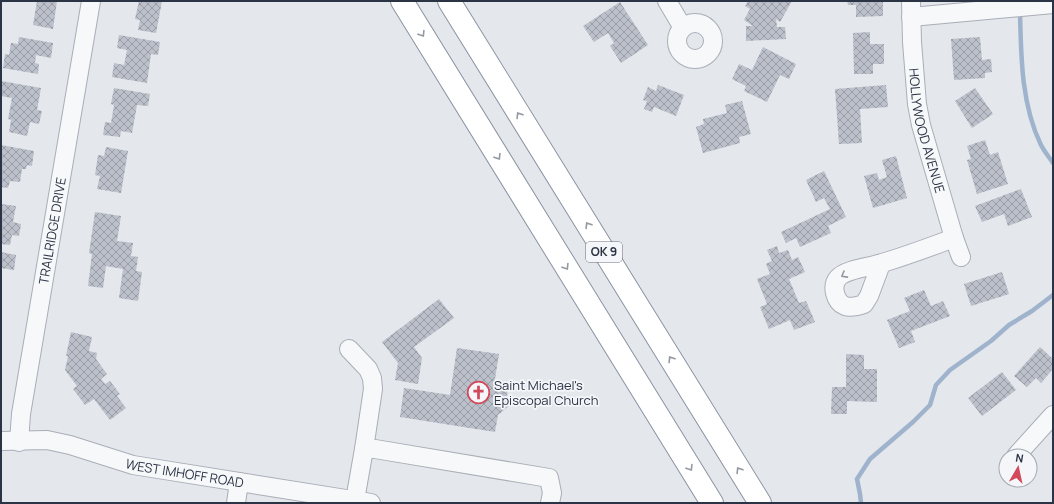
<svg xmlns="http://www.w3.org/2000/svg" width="1054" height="504" font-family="Manrope,sans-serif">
  <defs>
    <pattern id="building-cross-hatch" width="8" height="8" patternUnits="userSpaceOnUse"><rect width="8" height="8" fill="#bbc0ca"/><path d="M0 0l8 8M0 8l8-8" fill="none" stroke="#989da6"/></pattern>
  </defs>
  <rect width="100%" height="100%" fill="#e4e7ec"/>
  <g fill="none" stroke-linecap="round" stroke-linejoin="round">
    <g stroke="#9fb4cc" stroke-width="4.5">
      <path d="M1020,11C1021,55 1021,104 1041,145C1044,151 1049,157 1053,163"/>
      <polyline points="861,503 860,494 857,479 870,459 913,422 930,405 936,385 950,370 991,341 1009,325 1032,311 1053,295"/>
    </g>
  </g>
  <g fill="url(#building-cross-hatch)">
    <polygon points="37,1 57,1 53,29 33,25"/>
    <polygon points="139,1 162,1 156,33 138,30 140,20 135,19"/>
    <polygon points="748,1 792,1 780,22 776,19 777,27 785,27 786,39 746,41 746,26 753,26 744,20 750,9 745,6"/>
    <polygon points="847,1 883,1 883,16 856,17 856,5 848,5"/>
    <polygon points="620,2 648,45 621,63 610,46 614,43 608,33 594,42 583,26"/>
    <polygon points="870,32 870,44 884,44 884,64 873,64 873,74 854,74 853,33"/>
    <polygon points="119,35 160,42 158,55 151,54 147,83 112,77 114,63 124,65 127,50 117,48"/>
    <polygon points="19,37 53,43 51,58 36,55 35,63 39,64 38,74 3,68 5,54 9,55 11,43 18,44"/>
    <polygon points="980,37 982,60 991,59 992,72 985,73 985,78 954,80 951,39"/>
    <polygon points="763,47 796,64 789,79 780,75 767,102 744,91 746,86 732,79 739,64 752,70"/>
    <polygon points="1,81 41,88 37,110 42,111 39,124 30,122 27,136 9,132 11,120 8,119 12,98 1,96"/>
    <polygon points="658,85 684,95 676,116 654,107 652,112 644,109 647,101 643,100 648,87 656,91"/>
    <polygon points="886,85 888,107 860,109 862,143 839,144 835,89"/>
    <polygon points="114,88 150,94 148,106 137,105 132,133 121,131 120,137 103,135 105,122 111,123 114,105 111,104"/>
    <polygon points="975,88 993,114 972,128 955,101"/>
    <polygon points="742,101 751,134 739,137 740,143 703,153 696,127 704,124 703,119 727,113 725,105"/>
    <polygon points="985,140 990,155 998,152 1008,184 977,194 967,160 971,159 967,146"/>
    <polygon points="1,145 34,151 32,166 27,165 26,169 22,169 20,182 10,181 8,188 1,187"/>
    <polygon points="106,147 128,151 121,193 97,189 100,176 95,175 98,155 104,156"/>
    <polygon points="896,156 907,198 873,208 864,176 877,173 879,180 887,177 882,160"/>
    <polygon points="824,171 846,217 828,226 831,233 800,247 796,238 786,243 781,232 830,209 824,198 816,202 806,180"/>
    <polygon points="1021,189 1032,217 1008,226 1004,214 982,222 975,206"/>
    <polygon points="1,204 16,206 13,222 21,224 19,236 12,235 10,245 1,244"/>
    <polygon points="95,212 121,216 117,241 133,243 131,256 138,257 136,271 142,272 138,301 119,298 123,269 106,266 103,288 88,286 92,254 89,253"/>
    <polygon points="777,246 779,253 788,250 792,260 798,257 805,272 789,279 799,303 806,301 815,322 794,330 790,320 769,329 760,307 767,304 757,279 770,274 766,264 772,261 767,250"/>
    <polygon points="1,252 16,255 14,270 1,268"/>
    <polygon points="1002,272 1009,294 971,306 964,284"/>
    <polygon points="924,290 931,306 943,301 950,316 911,331 915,342 899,348 887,320 910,311 904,298"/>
    <polygon points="439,299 454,318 414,347 422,358 418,384 395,380 398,363 382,342"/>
    <polygon points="71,332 92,337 89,351 97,353 96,359 107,374 101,379 105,384 110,381 120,394 117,396 126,408 110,420 94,399 85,405 73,389 77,386 65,370 68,356 66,356"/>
    <polygon points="1040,347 1053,359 1053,369 1041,383 1036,378 1027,387 1014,376"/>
    <polygon points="457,348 499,354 494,385 508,387 507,397 501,396 509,406 498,415 495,432 400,417 404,388 450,395"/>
    <polygon points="846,354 864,355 864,369 877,369 877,402 847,401 847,414 831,414 832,387 846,387"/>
    <polygon points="1002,372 1016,390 982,416 968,398"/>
  </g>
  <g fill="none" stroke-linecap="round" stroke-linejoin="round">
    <defs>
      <g id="minor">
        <polyline points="667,1 683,28"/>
        <path id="s1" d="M911,1L912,42L917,104L921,125L954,238L961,257"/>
        <polyline points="911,17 1053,4"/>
        <circle cx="695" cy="41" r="18"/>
        <path d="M881,264L869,296L864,304C858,306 851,308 845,306C835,302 831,286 838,278C846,269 871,267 882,263C906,256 930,247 954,238"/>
        <polyline points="349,349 368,369 372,378 373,389 364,449"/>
        <path id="s2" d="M1,441L47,440L70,445L133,465L371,503"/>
        <path id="s3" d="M19,442L21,414L91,1"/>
        <polyline points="1016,456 1053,415"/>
        <polyline points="355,500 364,449 375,449 549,478 552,493 550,503"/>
        <polyline points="236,503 239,482"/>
      </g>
      <g id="highway">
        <polyline points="402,1 712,503"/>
        <polyline points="449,1 760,503"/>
      </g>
    </defs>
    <use href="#minor" stroke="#a9aeb7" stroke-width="20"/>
    <use href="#highway" stroke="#8b94a3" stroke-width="24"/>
    <use href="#minor" stroke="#f7f8fa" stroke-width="18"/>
    <use href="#highway" stroke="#fff" stroke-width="22"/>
  </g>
  <defs><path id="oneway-chevron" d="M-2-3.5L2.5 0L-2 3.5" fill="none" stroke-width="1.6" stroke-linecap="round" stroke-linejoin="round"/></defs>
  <g stroke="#959aa2">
    <use href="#oneway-chevron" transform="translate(422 34) rotate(58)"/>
    <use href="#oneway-chevron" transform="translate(519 115) rotate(-122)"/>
    <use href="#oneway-chevron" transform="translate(498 157) rotate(58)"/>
    <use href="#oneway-chevron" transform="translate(588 225) rotate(-122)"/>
    <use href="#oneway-chevron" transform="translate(566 267) rotate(58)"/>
    <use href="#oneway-chevron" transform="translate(671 359) rotate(-122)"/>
    <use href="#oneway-chevron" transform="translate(690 468) rotate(58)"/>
    <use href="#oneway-chevron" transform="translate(739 470) rotate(-122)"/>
  </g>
  <use stroke="#9196a0" href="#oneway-chevron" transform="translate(844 275) rotate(151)"/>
  <defs>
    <symbol id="church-ring" viewBox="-11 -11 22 22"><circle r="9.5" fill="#f4f6f9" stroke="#d1495b" stroke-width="1.5"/><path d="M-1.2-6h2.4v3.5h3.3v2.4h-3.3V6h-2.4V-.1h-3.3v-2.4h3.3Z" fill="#d1495b"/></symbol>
  </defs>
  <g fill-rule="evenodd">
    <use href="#church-ring" x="466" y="380" width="25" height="25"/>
  </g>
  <g text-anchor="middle" stroke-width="3.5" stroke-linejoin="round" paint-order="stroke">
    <rect fill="#f4f6f9" stroke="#676e7b" stroke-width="1" x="586" y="242" width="36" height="20" rx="3"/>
    <g font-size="12" font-weight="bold" fill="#2b3445">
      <text x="604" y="256">OK 9</text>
    </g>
    <g font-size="13" fill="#2b3445" stroke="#f4f6f9">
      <text dy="5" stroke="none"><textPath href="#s1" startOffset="131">HOLLYWOOD AVENUE</textPath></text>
      <text dy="5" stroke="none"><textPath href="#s3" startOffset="214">TRAILRIDGE DRIVE</textPath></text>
      <text dy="5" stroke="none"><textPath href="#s2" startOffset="188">WEST IMHOFF ROAD</textPath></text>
    </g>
    <g font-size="13" fill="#2b3445" stroke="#f4f6f9" text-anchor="start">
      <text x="494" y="390">Saint Michael's<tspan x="494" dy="15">Episcopal Church</tspan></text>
    </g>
  </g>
  <rect width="1054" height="504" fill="none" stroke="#2b3445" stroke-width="4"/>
  <g transform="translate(1018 468) rotate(9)"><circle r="19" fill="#f4f6f9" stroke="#a4a8b1"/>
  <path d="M0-3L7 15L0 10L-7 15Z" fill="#d1495b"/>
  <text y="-6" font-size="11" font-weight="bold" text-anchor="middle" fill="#2b3445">N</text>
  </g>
</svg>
